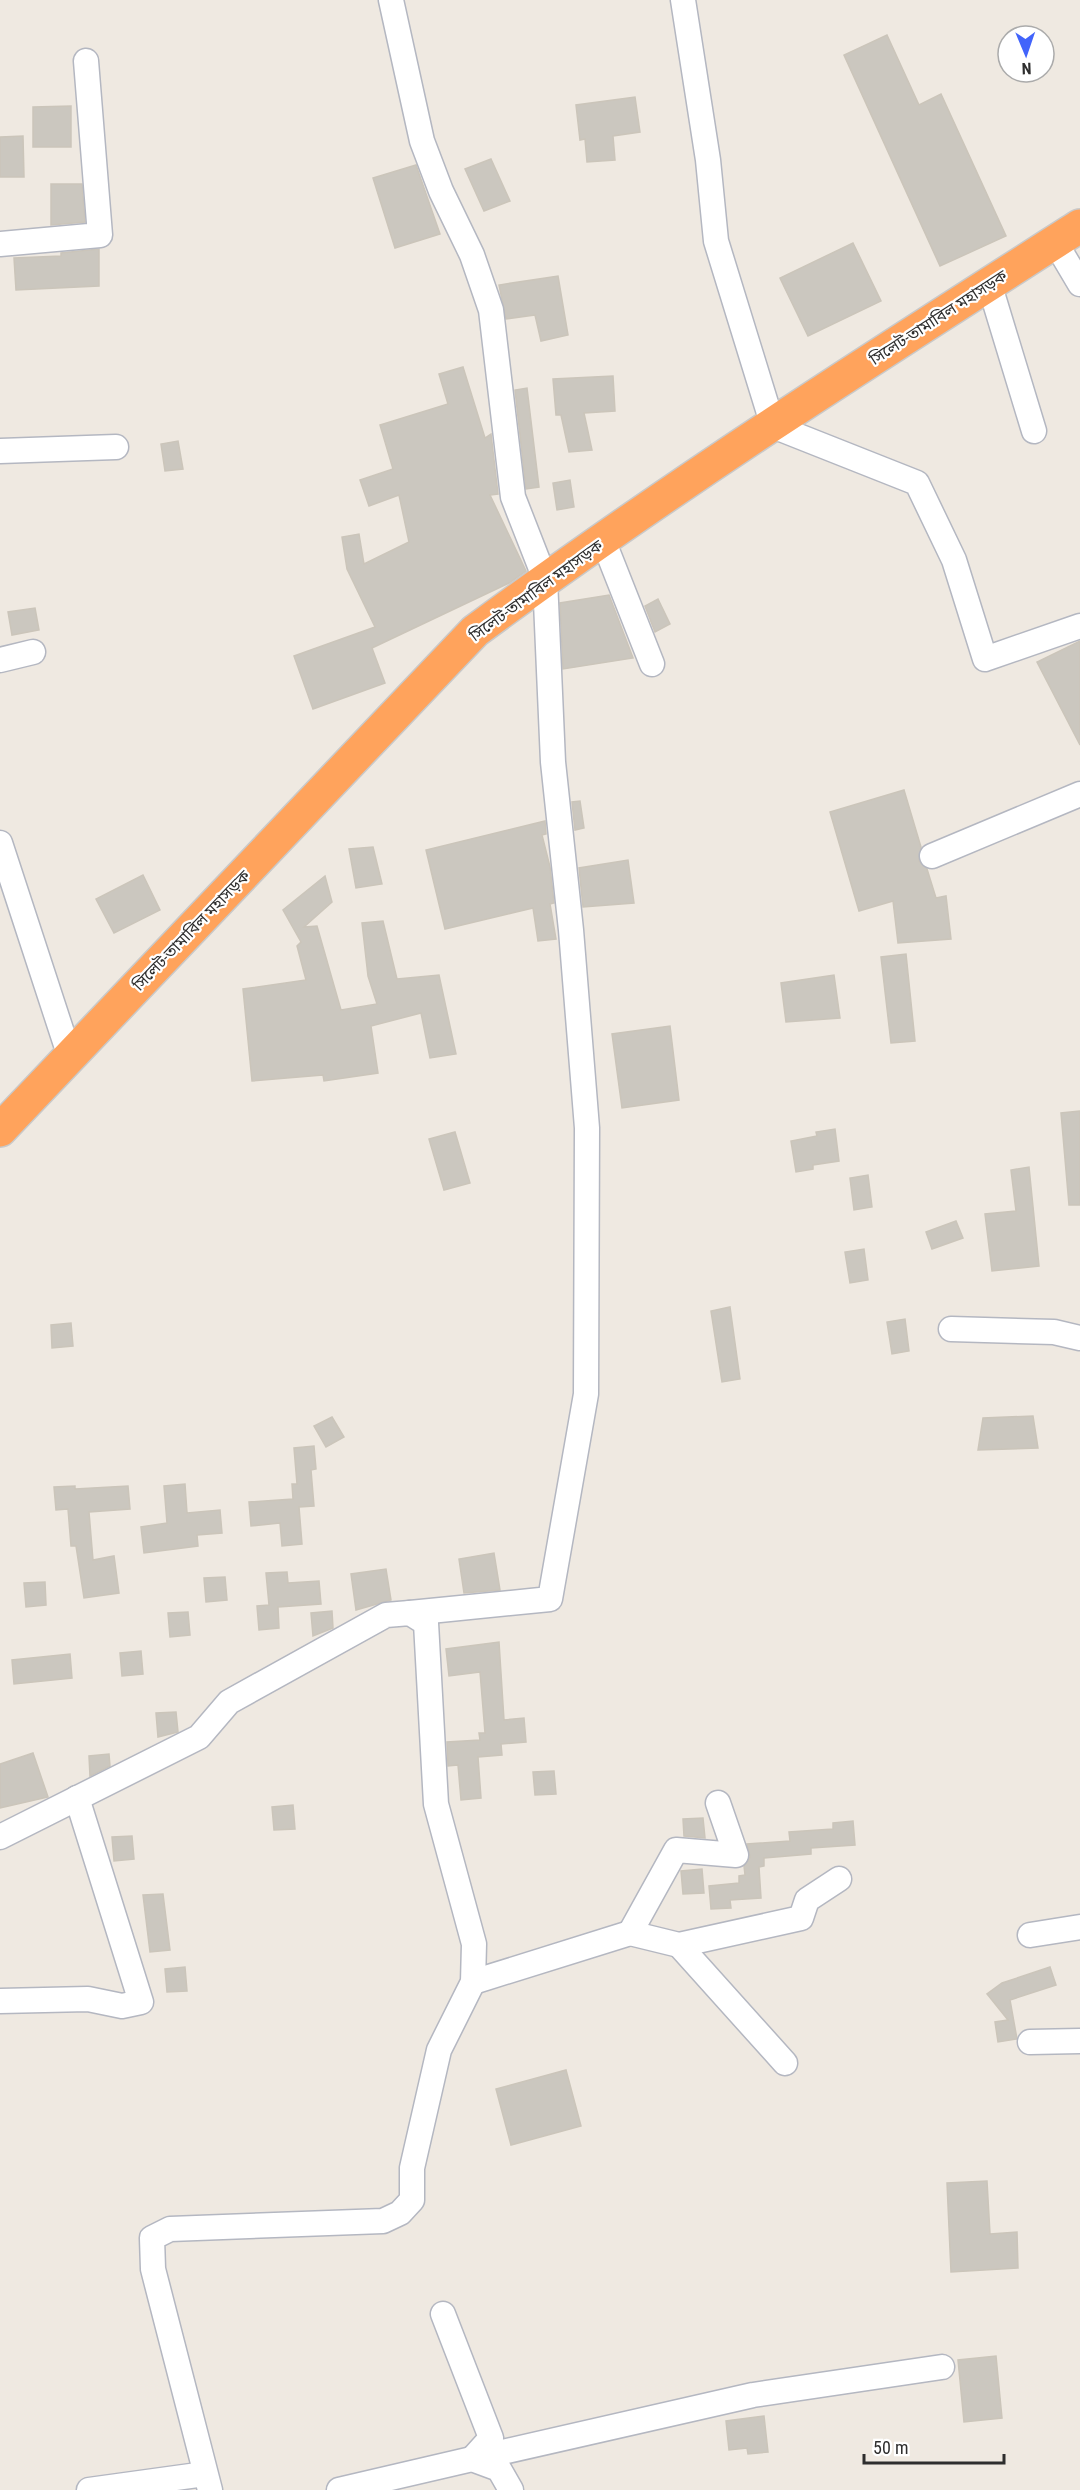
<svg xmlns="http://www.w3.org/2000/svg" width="1080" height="2490" font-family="'Roboto Condensed','Noto Sans Bengali',sans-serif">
  <rect width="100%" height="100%" fill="#efe9e1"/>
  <g fill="#cbc7bf" stroke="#cbc5ba" stroke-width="1.5">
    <polygon points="887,35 919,105 941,94 1006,236 940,266 844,55"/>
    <polygon points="635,97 640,132 613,136 615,160 587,162 585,139 580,140 576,105"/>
    <polygon points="71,106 71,147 33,147 33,107"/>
    <polygon points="23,136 24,177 0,177 0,137"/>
    <polygon points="491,159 510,201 484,211 465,169"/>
    <polygon points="416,165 440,234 395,248 373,178"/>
    <polygon points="51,184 82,184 85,222 51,225"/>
    <polygon points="853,243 881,301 808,336 780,278"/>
    <polygon points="99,249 99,286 16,290 14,258 61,256 61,253"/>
    <polygon points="558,276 568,335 541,341 535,315 506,319 499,285"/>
    <polygon points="463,367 485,438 491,434 498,494 490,495 526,571 509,583 372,648 385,683 313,709 294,656 375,627 347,569 342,537 359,534 364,564 409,542 399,495 369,506 360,480 393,469 380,425 448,404 439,374"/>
    <polygon points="613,376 615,411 584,413 592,450 569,452 561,415 556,415 553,379"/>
    <polygon points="527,388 539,487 526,489 515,390"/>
    <polygon points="178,441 183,469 165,471 161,444"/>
    <polygon points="570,480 574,507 557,510 553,483"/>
    <polygon points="609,595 633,658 563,669 560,603"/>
    <polygon points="658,599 670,624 655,632 645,606"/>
    <polygon points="35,608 39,630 12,635 8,612"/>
    <polygon points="1080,641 1080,745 1037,662"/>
    <polygon points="904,790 921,847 919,861 927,869 936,898 946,896 951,939 898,943 893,901 859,911 830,812"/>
    <polygon points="580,801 584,828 575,830 572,802"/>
    <polygon points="545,821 546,834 542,835 550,867 554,903 550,904 556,939 538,941 533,908 445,929 426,850"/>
    <polygon points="373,847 382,884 356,888 349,849"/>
    <polygon points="628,860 634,903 583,907 579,868"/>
    <polygon points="143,875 160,910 114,933 96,899"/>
    <polygon points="325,876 332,902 304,927 317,926 341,1010 377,1004 368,976 362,923 383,921 397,979 439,975 456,1054 430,1058 421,1013 371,1026 378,1073 324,1081 323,1075 252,1081 243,989 306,980 297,946 301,942 283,910"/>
    <polygon points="906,954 915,1041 891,1043 881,957"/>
    <polygon points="834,975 840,1018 786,1022 781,983"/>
    <polygon points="670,1026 679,1100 622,1108 612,1034"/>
    <polygon points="1080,1111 1080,1205 1069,1205 1061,1113"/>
    <polygon points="835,1129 839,1161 813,1165 813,1169 796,1172 791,1141 817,1136 816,1132"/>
    <polygon points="455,1132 470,1183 444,1190 429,1139"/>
    <polygon points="1029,1167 1039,1266 992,1271 985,1214 1016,1211 1011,1170"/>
    <polygon points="868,1175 872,1207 854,1210 850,1178"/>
    <polygon points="956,1221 963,1238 932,1249 926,1232"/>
    <polygon points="864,1249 868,1280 850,1283 845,1252"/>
    <polygon points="730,1307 740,1379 722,1382 711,1311"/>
    <polygon points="905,1319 909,1351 892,1354 887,1322"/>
    <polygon points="71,1323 73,1346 52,1348 51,1325"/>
    <polygon points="1033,1416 1038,1448 978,1450 983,1418"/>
    <polygon points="332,1417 344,1437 326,1447 314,1426"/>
    <polygon points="314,1446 316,1469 311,1470 314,1506 299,1507 302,1544 282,1546 280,1523 251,1526 249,1502 293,1499 292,1484 297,1484 294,1448"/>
    <polygon points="185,1484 187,1513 220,1510 222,1533 197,1535 198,1546 144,1553 141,1527 167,1523 164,1486"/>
    <polygon points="75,1486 75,1489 128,1486 130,1509 89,1512 93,1560 114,1556 119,1593 84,1598 76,1546 71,1546 68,1509 56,1510 54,1487"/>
    <polygon points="494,1553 500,1590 464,1593 459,1559"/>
    <polygon points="386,1569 391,1600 356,1610 351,1574"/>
    <polygon points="287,1572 288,1583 319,1581 321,1604 278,1607 279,1628 259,1630 257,1606 269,1605 266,1573"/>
    <polygon points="225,1577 227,1600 206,1602 204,1578"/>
    <polygon points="45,1582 46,1605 26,1607 24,1583"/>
    <polygon points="332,1611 333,1628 313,1636 311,1613"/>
    <polygon points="188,1612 190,1635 170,1637 168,1613"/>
    <polygon points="499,1642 504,1720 524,1718 526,1742 501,1744 502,1755 478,1757 481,1798 461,1800 458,1765 448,1766 447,1742 480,1740 479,1733 485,1733 480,1672 449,1676 446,1649"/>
    <polygon points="141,1651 143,1674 122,1676 120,1653"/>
    <polygon points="70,1654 72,1678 14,1684 12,1660"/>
    <polygon points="176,1712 178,1732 158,1737 156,1713"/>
    <polygon points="33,1753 48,1797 0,1808 0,1764"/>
    <polygon points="109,1754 110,1766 90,1776 89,1756"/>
    <polygon points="554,1771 556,1794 535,1795 533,1772"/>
    <polygon points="293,1805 295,1829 274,1830 272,1807"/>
    <polygon points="703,1818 705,1838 684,1836 683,1819"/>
    <polygon points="853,1821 855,1845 811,1848 811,1854 764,1858 764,1866 759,1867 761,1898 730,1900 731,1908 711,1909 709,1886 739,1883 739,1876 745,1875 744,1866 750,1857 747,1844 790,1841 789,1832 833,1829 833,1823"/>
    <polygon points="132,1836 134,1859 114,1861 112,1837"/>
    <polygon points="702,1869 704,1893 683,1894 681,1871"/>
    <polygon points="163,1894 170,1950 150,1952 143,1895"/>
    <polygon points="185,1967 187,1991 167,1992 165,1969"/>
    <polygon points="1050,1967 1056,1985 1010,2000 1017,2039 998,2042 995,2022 1008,2020 987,1994 1002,1983"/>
    <polygon points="566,2070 581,2126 511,2145 496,2089"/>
    <polygon points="987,2181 990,2234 1017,2232 1018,2268 951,2272 947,2183"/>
    <polygon points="996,2356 1002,2418 964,2422 958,2360"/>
    <polygon points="764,2416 768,2452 748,2454 747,2448 729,2450 726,2421"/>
  </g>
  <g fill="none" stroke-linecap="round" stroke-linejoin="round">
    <defs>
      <g id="minor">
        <polyline points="391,0 422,141 441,191 472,255 491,310 513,497 545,579 553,762 571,930 587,1128 586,1394 550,1599 410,1613"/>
        <polyline points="683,0 708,160 716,241 773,426 917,483 954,560 985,659 1080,626"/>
        <polyline points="1055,242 1080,284"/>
        <polyline points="0,244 100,235 86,61"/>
        <polyline points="989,283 1034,431"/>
        <polyline points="0,451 116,447"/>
        <polyline points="603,540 652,664"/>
        <polyline points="0,660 33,652"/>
        <polyline points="0,843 70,1057"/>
        <polyline points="932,856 1080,794"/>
        <polyline points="951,1329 1054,1332 1080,1338"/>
        <polyline points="718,1803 736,1855 676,1850 630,1933 679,1945 801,1918 807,1900 839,1879"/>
        <polyline points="0,1837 199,1737 229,1702 386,1615 410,1613 426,1623 436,1804 474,1944 473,1982 439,2050 412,2168 412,2200 400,2213 383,2221 170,2229 152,2238 153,2269 210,2490"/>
        <polyline points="1030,1935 1080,1927"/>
        <polyline points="679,1945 785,2063"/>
        <polyline points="473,1982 630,1933"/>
        <polyline points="0,2001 88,1999 122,2006 141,2002 77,1798"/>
        <polyline points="1030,2042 1080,2041"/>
        <polyline points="443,2314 491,2438 472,2459"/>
        <polyline points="472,2459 753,2395 942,2367"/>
        <polyline points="89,2490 205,2474"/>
        <polyline points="339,2490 472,2459 499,2469 511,2490"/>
      </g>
      <path id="highway" d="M0,1130L475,631C670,487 876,356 1080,226"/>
    </defs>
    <use href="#minor" stroke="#b4b7c1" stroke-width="27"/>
    <use href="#highway" stroke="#c9c9c9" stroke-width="36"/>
    <use href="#minor" stroke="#fff" stroke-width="24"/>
    <use href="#highway" stroke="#ffa35c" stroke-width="33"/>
  </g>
  <g text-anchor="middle" stroke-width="4.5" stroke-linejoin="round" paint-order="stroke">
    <g font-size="16" fill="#2e2e2e" stroke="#fff">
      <text transform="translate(938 317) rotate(-33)" y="6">সিলেট-তামাবিল মহাসড়ক</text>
      <text transform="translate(536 590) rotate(-36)" y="6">সিলেট-তামাবিল মহাসড়ক</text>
      <text transform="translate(191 930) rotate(-46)" y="6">সিলেট-তামাবিল মহাসড়ক</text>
    </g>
  </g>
  <g transform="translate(1026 54) rotate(178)"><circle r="28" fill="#ffffff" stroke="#ababab" stroke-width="1.5"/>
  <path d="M0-4.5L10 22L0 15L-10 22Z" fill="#4264fb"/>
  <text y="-9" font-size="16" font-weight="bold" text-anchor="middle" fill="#2e2e2e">N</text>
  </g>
  <path d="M864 2454v9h140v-9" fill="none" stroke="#2e2e2e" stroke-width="3"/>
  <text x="873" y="2454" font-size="18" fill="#2e2e2e" stroke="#ffffff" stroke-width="4.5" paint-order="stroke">50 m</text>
</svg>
